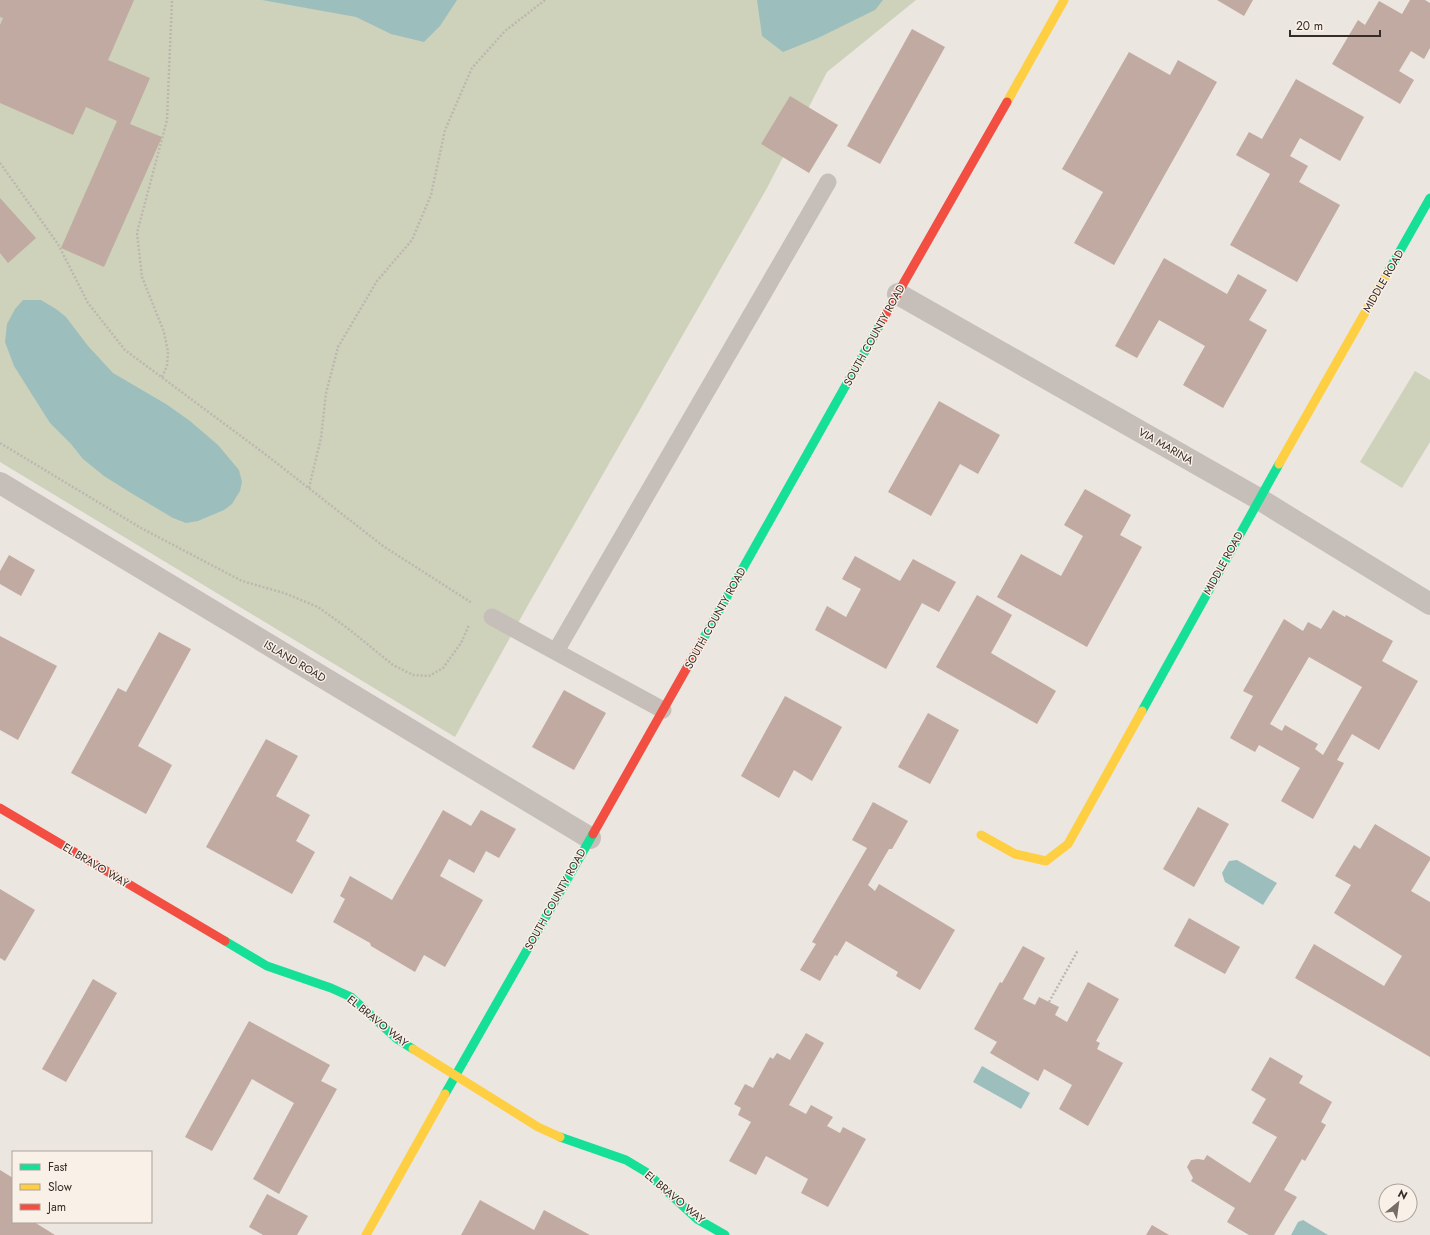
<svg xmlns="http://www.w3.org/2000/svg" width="1430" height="1235" font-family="Jost,sans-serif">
  <rect width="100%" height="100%" fill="#ece6e0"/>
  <g fill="#ced2ba">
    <polygon points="0,0 916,0 827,72 767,188 528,605 455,737 0,462"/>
    <polygon points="1415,371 1430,380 1430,442 1402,488 1360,462"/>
  </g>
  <g fill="#9cbfbe">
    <polygon points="262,0 457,0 440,26 424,42 391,34 356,17"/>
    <polygon points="757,0 883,0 875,10 818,38 783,52 762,36"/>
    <polygon points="23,300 41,300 56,309 66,317 88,346 113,373 166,404 190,421 218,445 239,470 242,482 240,491 232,504 224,510 198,521 186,523 173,518 131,493 104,476 83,459 71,444 50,423 14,366 5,342 7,324 15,309"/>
    <polygon points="1237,860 1277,883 1263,905 1225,882 1222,873 1229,861"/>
    <polygon points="982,1066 1030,1093 1021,1109 973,1082"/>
    <polygon points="1303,1220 1328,1235 1291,1235 1298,1222"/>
  </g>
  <g fill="#c0aaa1" fill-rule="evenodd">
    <polygon points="0,0 134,0 108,60 150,78 130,124 162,137 104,267 61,248 117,121 86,107 73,135 0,103 0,25 3,18 0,17"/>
    <polygon points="1217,0 1253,0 1244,16"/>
    <polygon points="1410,0 1425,0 1430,3 1430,48 1424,59 1411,51 1399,71 1414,80 1400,104 1332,64 1358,20 1365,25 1379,1 1402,14"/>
    <polygon points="912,29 945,47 880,164 847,146"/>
    <polygon points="1129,52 1170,75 1178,60 1217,82 1114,265 1074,243 1103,192 1062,169"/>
    <polygon points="1296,79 1364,117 1340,161 1300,138 1290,156 1308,166 1299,182 1340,205 1297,282 1230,245 1270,174 1236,155 1249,132 1262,139"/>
    <polygon points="790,96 838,125 809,173 761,144"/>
    <polygon points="0,198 36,238 8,263 0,253"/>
    <polygon points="1164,258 1227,294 1238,274 1267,290 1249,320 1267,330 1223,408 1183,385 1205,346 1159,320 1137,358 1115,346"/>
    <polygon points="939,401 1000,435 978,474 960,464 931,516 888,492"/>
    <polygon points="1085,489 1131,515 1120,535 1142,547 1087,647 997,597 1021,554 1061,576 1083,536 1064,525"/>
    <polygon points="9,555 35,570 21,596 0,584 0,571"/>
    <polygon points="855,556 900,581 913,559 956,582 939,612 922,603 886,669 815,630 827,606 846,617 861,589 842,579"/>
    <polygon points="977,595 1012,615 991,653 1056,691 1037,724 936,667"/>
    <path d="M1333,610L1345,617L1346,615L1393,641L1382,661L1418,681L1379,750L1352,734L1337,760L1344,763L1313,819L1281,801L1300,768L1259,745L1255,752L1230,738L1253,696L1243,691L1284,619L1303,631L1308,622L1321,629ZM1309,657L1362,687L1323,755L1315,749L1318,744L1285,725L1282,731L1270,724Z"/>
    <polygon points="159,632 191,649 138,746 172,765 146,814 71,773 118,688 126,692"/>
    <polygon points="0,636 57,666 18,740 0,730"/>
    <polygon points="564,690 606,713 574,770 532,747"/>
    <polygon points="785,696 842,727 812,781 794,770 779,798 741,776"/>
    <polygon points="928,713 959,730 930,784 898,767"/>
    <polygon points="266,739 298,756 276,796 310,815 296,841 315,852 292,894 206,847"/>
    <polygon points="873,802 908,821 892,849 889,849 868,885 875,891 879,884 955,930 920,990 896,976 898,972 846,941 837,956 835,955 820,981 800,970 816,944 812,942 867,848 852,840"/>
    <polygon points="1198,807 1229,824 1194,887 1163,869"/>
    <polygon points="443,810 471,826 481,810 516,829 499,858 486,851 474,873 449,859 440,876 483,900 445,967 424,955 415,972 371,946 370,943 333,922 345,899 340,896 350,876 392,900"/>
    <polygon points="1375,824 1430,857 1430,860 1411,891 1430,902 1430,1057 1295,978 1314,944 1384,986 1402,956 1334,913 1351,885 1335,876 1354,845 1360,849"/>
    <polygon points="0,889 35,910 5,961 0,958"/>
    <polygon points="1189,918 1240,947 1225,974 1174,946"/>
    <polygon points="1023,946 1045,958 1023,999 1035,1005 1039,997 1059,1007 1055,1015 1067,1022 1088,982 1119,999 1096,1041 1100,1043 1097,1049 1123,1063 1088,1126 1059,1109 1072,1085 1044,1069 1038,1081 990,1053 997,1042 974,1029 1000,982 1002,983"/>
    <polygon points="93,979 117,993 66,1082 42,1069"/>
    <polygon points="249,1021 330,1065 321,1081 337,1089 279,1194 253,1179 294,1103 252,1079 212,1151 185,1137"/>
    <polygon points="806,1033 824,1043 789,1105 806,1114 811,1105 833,1117 827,1126 840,1133 843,1127 866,1139 828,1207 801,1193 808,1179 766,1156 756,1175 729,1161 751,1122 738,1115 741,1108 734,1104 745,1084 753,1088 770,1057 773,1059 777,1053 790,1060"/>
    <polygon points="1270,1057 1303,1076 1299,1083 1332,1102 1321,1122 1326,1125 1305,1161 1302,1159 1284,1190 1297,1197 1274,1235 1249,1235 1227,1222 1235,1208 1191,1181 1193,1178 1187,1167 1191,1160 1198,1159 1204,1160 1207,1155 1250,1183 1277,1137 1252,1123 1266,1099 1251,1090"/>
    <polygon points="0,1170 13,1178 13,1222 34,1222 55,1235 0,1235"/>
    <polygon points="267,1194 308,1216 297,1235 263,1235 249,1227"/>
    <polygon points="480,1200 534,1230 544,1210 590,1235 461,1235"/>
    <polygon points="1152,1225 1169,1235 1146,1235"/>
  </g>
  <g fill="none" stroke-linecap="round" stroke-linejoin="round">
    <g stroke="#beb6b1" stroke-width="2.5" stroke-dasharray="2 2" stroke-linecap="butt">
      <polyline points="0,163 58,244 88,303 125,350 265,454 383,546 472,603"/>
      <polyline points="162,377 167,366 168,352 164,332 142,277 137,233 167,120 172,0"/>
      <polyline points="0,443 141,528 242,581 284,593 318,607 350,630 393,665 413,675 429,676 443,668 461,643 469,625"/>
      <polyline points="309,488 321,438 326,393 338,347 377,281 412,240 431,195 445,130 472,68 505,31 545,0"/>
      <polyline points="1049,1002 1078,950"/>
    </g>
    <g stroke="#c5beb9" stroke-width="17">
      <polyline points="492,617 663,710"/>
      <polyline points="556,651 828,182"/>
    </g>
    <g stroke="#c5beb9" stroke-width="22">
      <polyline points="898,294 1259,499 1430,604"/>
      <polyline points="0,483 590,838"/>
    </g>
    <g stroke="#16e098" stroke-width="9">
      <polyline points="1388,272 1430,198"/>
      <polyline points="702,641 882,321"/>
      <polyline points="1142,711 1279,464"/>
      <polyline points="225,941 267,966 331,988 351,997 397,1039 413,1049"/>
      <polyline points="445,1094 593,834"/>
      <polyline points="560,1137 626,1160 646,1172 697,1219 725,1235"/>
    </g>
    <g stroke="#ffcf43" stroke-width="9">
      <polyline points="1007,102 1064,0"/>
      <polyline points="1279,464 1388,272"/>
      <polyline points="981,835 1015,854 1046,861 1068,844 1142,711"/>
      <polyline points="413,1049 538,1127 560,1137"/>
      <polyline points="366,1235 445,1094"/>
    </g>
    <g stroke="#f24e42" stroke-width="9">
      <polyline points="882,321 1007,102"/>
      <polyline points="0,808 225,941"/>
      <polyline points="593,834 702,641"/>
    </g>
  </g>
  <g text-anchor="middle" stroke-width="3" stroke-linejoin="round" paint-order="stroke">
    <g font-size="11" fill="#362b27" stroke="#f9f0e7">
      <text transform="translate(1383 281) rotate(-60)" y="4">MIDDLE ROAD</text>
      <text transform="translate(874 335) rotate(-61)" y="4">SOUTH COUNTY ROAD</text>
      <text transform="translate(1166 446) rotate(30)" y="4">VIA MARINA</text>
      <text transform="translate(1223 563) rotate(-61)" y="4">MIDDLE ROAD</text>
      <text transform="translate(715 618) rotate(-61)" y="4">SOUTH COUNTY ROAD</text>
      <text transform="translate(295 661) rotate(31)" y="4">ISLAND ROAD</text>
      <text transform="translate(96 865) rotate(31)" y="4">EL BRAVO WAY</text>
      <text transform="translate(555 899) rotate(-61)" y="4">SOUTH COUNTY ROAD</text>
      <text transform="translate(378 1021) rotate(39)" y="4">EL BRAVO WAY</text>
      <text transform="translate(675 1197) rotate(40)" y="4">EL BRAVO WAY</text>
    </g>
  </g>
  <rect x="12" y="1151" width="140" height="72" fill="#f9f0e7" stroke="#aba19a"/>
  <rect x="20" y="1164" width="20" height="6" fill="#16e098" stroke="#aba19a"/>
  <text x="48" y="1171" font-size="12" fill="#362b27">Fast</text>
  <rect x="20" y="1184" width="20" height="6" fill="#ffcf43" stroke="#aba19a"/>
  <text x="48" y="1191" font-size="12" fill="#362b27">Slow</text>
  <rect x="20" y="1204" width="20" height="6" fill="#f24e42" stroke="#aba19a"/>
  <text x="48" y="1211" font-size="12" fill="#362b27">Jam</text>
  <g transform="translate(1398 1203) rotate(29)"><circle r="19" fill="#f9f0e7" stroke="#aba19a"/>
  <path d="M0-3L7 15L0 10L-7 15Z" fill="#766c68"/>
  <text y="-6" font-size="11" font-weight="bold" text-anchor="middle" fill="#362b27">N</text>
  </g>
  <path d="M1290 30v6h90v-6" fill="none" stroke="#362b27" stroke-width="2"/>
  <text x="1296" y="30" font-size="12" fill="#362b27" stroke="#f9f0e7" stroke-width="3" paint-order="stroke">20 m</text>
</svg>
